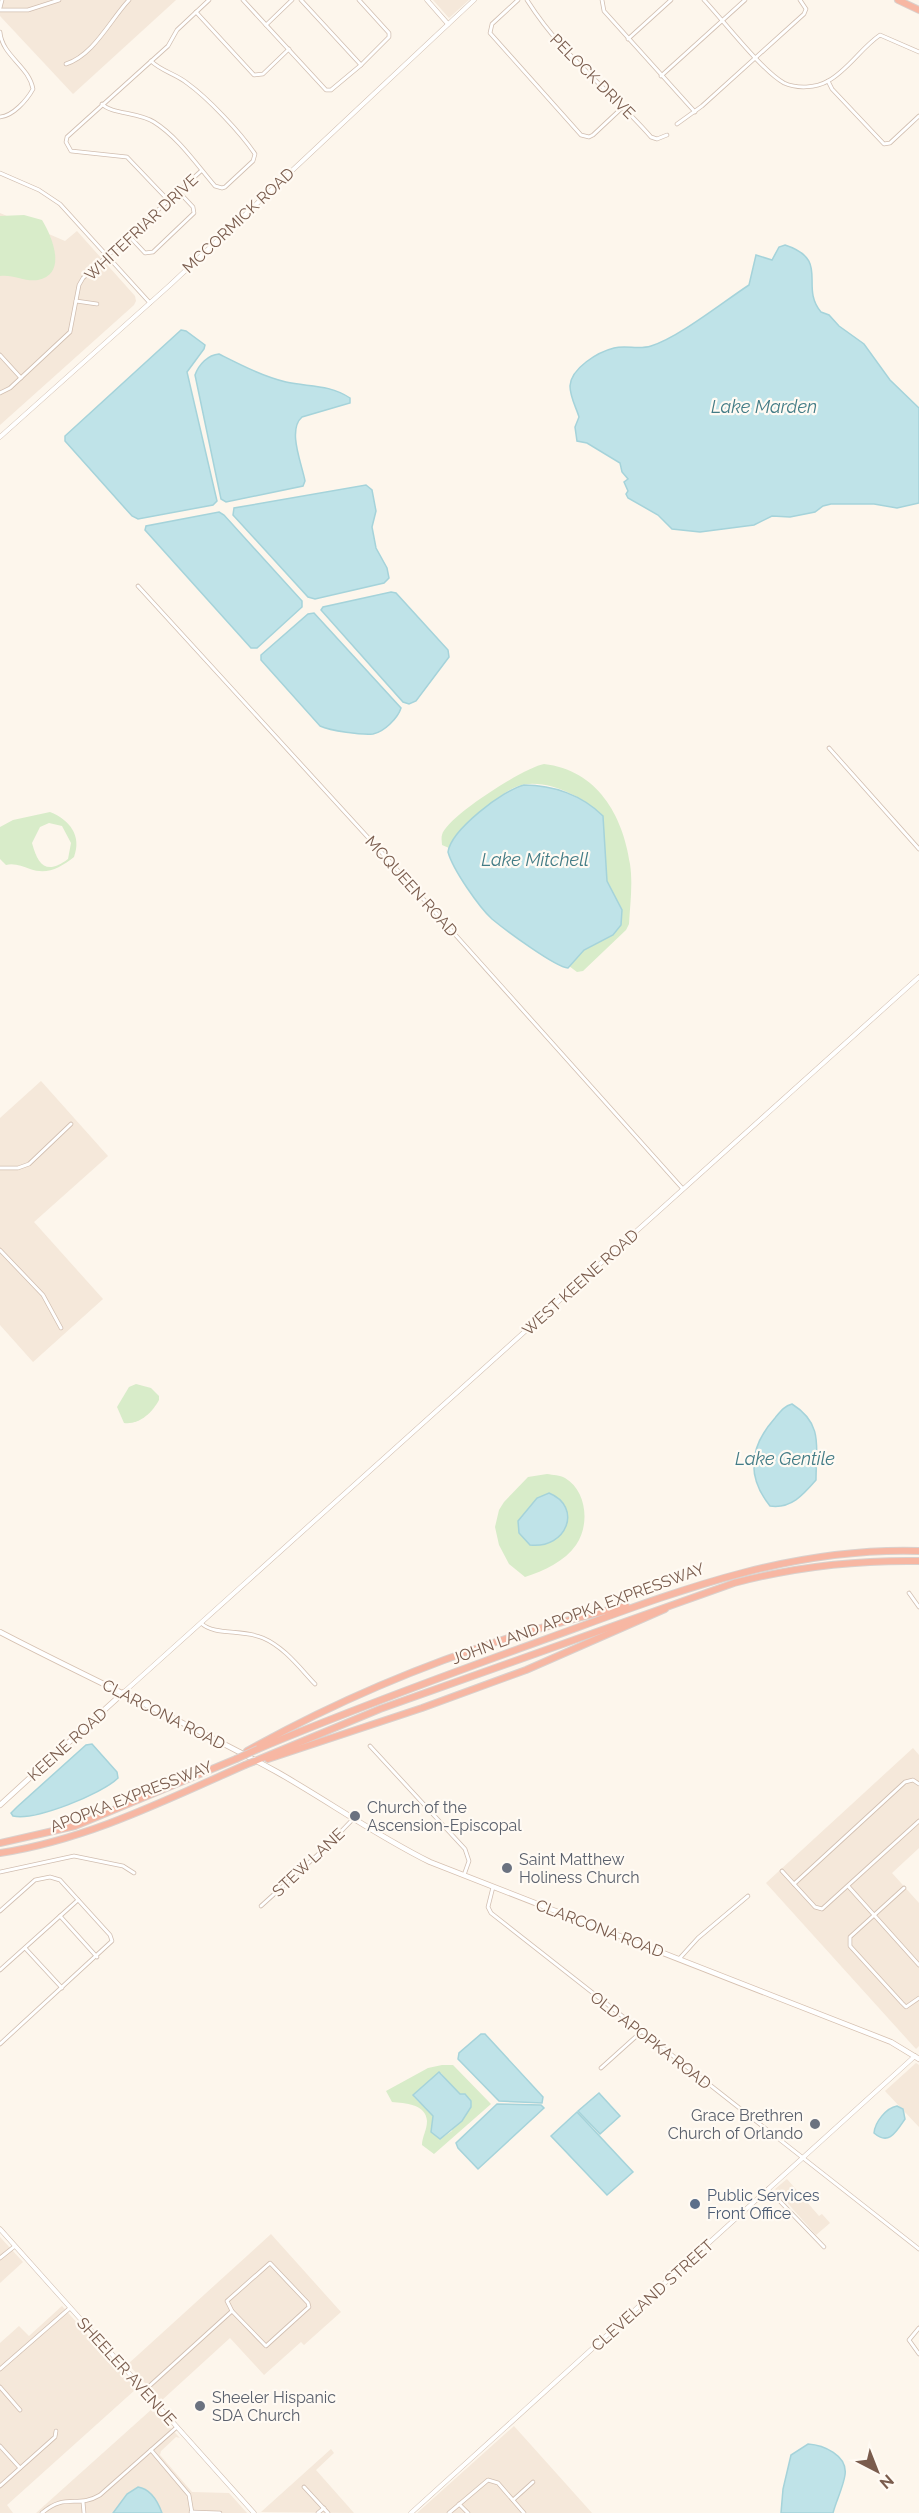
<svg xmlns="http://www.w3.org/2000/svg" width="919" height="2513" font-family="Raleway,sans-serif">
  <rect width="100%" height="100%" fill="#fdf6ec"/>
  <g fill="#f5e8da">
    <polygon points="0,0 176,0 73,94 0,16"/>
    <polygon points="433,0 469,0 449,18"/>
    <polygon points="0,213 65,241 77,231 135,296 136,301 134,305 0,425"/>
    <polygon points="41,1081 108,1156 34,1222 103,1299 33,1362 0,1325 0,1118"/>
    <polygon points="913,1748 919,1755 919,1848 892,1873 919,1903 919,2046 916,2049 766,1883"/>
    <polygon points="916,2063 919,2065 919,2127 885,2091"/>
    <polygon points="787,2179 819,2216 822,2214 830,2223 816,2235 775,2189"/>
    <polygon points="271,2234 341,2312 304,2345 301,2342 264,2375 230,2338 161,2401 128,2364"/>
    <polygon points="0,2237 23,2262 0,2283"/>
    <polygon points="62,2306 136,2389 7,2505 13,2513 0,2513 0,2343 19,2326 29,2336"/>
    <polygon points="152,2409 180,2438 176,2437 161,2451 160,2455 192,2492 229,2493 247,2513 36,2513"/>
    <polygon points="514,2426 592,2513 417,2513"/>
    <polygon points="331,2449 334,2453 316,2470 354,2513 261,2512"/>
  </g>
  <g fill="#d8ecc9" fill-rule="evenodd">
    <path d="M24,215L42,220C52,236 68,274 38,280C25,282 13,274 0,276V216Z"/>
    <path d="M544,764C597,770 623,815 630,864C633,884 630,905 629,924L626,930L583,971L577,972L569,966L584,950L605,939L612,894L607,881L605,864L603,816C584,797 545,777 518,786C504,791 491,804 480,814C468,823 454,834 449,848L442,845C442,842 441,838 442,835C446,817 525,767 544,764Z"/>
    <path d="M50,812C70,820 82,836 74,857C60,868 47,875 30,869C22,866 14,863 6,865L0,859V827L13,820ZM49,823L62,826L71,843L68,859C47,875 38,866 32,843L40,827Z"/>
    <path d="M136,1384L151,1388L159,1396V1400C152,1413 139,1425 124,1423L117,1407L129,1387Z"/>
    <path d="M547,1474C553,1475 560,1475 565,1478C587,1491 590,1525 576,1545C565,1561 544,1571 525,1577L509,1564L499,1545L495,1527L499,1510L504,1502L528,1477Z"/>
    <path d="M442,2065H453L491,2104L434,2154L422,2145C422,2137 427,2130 427,2121C426,2104 405,2103 392,2102L386,2091L428,2068ZM441,2073L460,2095L452,2131L440,2139L431,2132L433,2116L414,2097Z"/>
  </g>
  <g fill="#bfe3e8" stroke="#a5d3da" stroke-width="1.5">
    <path d="M785,245C831,260 799,286 821,312L829,315L839,326L864,344L890,380L919,408V503L897,508L874,504H831L823,506L815,512L790,517L772,516L754,525L700,532L672,529L658,515L628,498L626,494L628,491L624,482L628,479L622,472L620,463L587,443L577,441L575,427L579,417C576,407 570,397 570,386C571,368 598,352 614,348C626,345 639,350 651,346C678,338 723,302 749,285L756,255L772,260L779,247Z"/>
    <polygon points="181,330 186,331 205,345 204,349 187,372 217,501 213,505 138,519 132,516 65,441 65,436"/>
    <path d="M219,354C241,365 262,376 286,382C308,387 329,384 350,398V403L302,417C287,430 302,464 305,481L303,486L226,502L221,499L195,375C199,364 208,355 219,354Z"/>
    <polygon points="366,485 372,490 376,511 372,527 376,548 387,568 389,578 384,583 315,599 308,597 233,515 234,508"/>
    <polygon points="219,512 224,515 302,601 302,607 257,648 251,648 145,530 146,526"/>
    <polygon points="391,592 396,593 448,650 449,657 416,701 409,704 403,702 321,610 323,607"/>
    <path d="M314,613L401,708C398,718 384,732 373,734C361,735 331,731 320,726L261,660V655L308,614Z"/>
    <path d="M524,785C553,785 582,795 603,816L607,881L622,910L621,925L613,935L584,950L568,968C555,967 504,929 492,919C479,907 453,870 448,852C451,830 503,790 524,785Z"/>
    <path d="M792,1404C824,1424 816,1448 816,1480C803,1495 791,1509 770,1506C746,1476 750,1446 775,1418C780,1412 784,1406 792,1404Z"/>
    <path d="M549,1493C583,1507 567,1549 530,1545L519,1533L518,1521L537,1498Z"/>
    <path d="M92,1744L117,1772L118,1778C102,1794 35,1821 13,1816L11,1813L17,1807L77,1753L86,1745Z"/>
    <polygon points="481,2034 485,2034 543,2097 542,2103 499,2101 458,2059 459,2053"/>
    <polygon points="439,2072 460,2094 465,2094 471,2101 471,2107 462,2121 440,2139 431,2132 433,2116 413,2095"/>
    <polygon points="599,2093 620,2116 600,2134 578,2111"/>
    <polygon points="497,2104 541,2105 544,2108 478,2169 458,2148 456,2143"/>
    <path d="M897,2106L903,2109L905,2119C896,2132 889,2146 874,2133C875,2122 886,2108 897,2106Z"/>
    <polygon points="577,2112 633,2172 607,2195 551,2136"/>
    <path d="M808,2444C823,2445 848,2455 845,2475C843,2488 836,2501 833,2513H781L783,2489L791,2455Z"/>
    <path d="M138,2487C151,2489 158,2502 162,2513H113L127,2494Z"/>
  </g>
  <g fill="none" stroke-linecap="round" stroke-linejoin="round">
    <defs>
      <g id="minor">
        <polyline points="243,0 326,90 331,90 361,65 389,37 389,33 359,0"/>
        <polyline points="301,0 361,65"/>
        <polyline points="518,0 492,24 490,33 581,135 589,137 593,135 624,106"/>
        <path d="M527,0C563,57 608,88 651,137L657,139L667,135"/>
        <polyline points="602,0 604,11 695,112"/>
        <path d="M704,0C723,20 762,71 784,83C797,89 816,88 828,81C848,70 861,48 880,35L919,52"/>
        <polyline points="0,8 2,0"/>
        <polyline points="0,10 28,10 59,0"/>
        <polyline points="196,12 254,75 263,74 289,49"/>
        <polyline points="266,25 292,0"/>
        <path d="M0,32C2,56 29,66 33,89C27,100 13,116 0,117"/>
        <polyline points="628,39 671,0"/>
        <path d="M66,64C94,55 110,20 129,0"/>
        <polyline points="661,76 745,0"/>
        <polyline points="828,81 832,89 884,144 890,143 919,116"/>
        <path d="M102,104C111,114 138,112 154,122C178,137 197,165 215,186L222,188L225,187L253,161L255,154C241,133 208,98 187,83C176,74 161,71 151,61"/>
        <polyline points="677,124 702,106 804,14 806,9 800,0"/>
        <polyline points="0,173 39,190 60,204 150,303"/>
        <polyline points="169,201 127,157 71,151 66,142 67,137 168,46 177,30 209,0"/>
        <polyline points="129,236 145,253 153,252 194,213 193,207 179,192"/>
        <polyline points="76,301 97,304"/>
        <polyline points="0,355 21,378"/>
        <polyline points="0,393 10,388 70,332 79,285 83,278 201,171"/>
        <polyline points="138,586 374,844 683,1189"/>
        <polyline points="829,748 919,849"/>
        <polyline points="0,1168 18,1168 29,1164 71,1124"/>
        <polyline points="0,1250 43,1295 61,1328"/>
        <polyline points="909,1593 919,1607"/>
        <path d="M201,1623C214,1636 243,1629 263,1638C284,1647 299,1667 315,1684"/>
        <polyline points="370,1746 465,1849 469,1861 464,1875"/>
        <polyline points="782,1871 815,1907 822,1909 919,1821"/>
        <polyline points="0,1872 74,1856 123,1866 134,1873"/>
        <polyline points="794,1884 905,1782 913,1780 919,1784"/>
        <polyline points="848,1886 919,1965"/>
        <polyline points="493,1887 488,1907 491,1913 919,2249"/>
        <polyline points="904,1888 850,1937 850,1946 902,2003 906,2007 919,1998"/>
        <polyline points="261,1906 324,1849 354,1818"/>
        <polyline points="0,1911 35,1880 50,1877 60,1880 110,1935 112,1941 0,2044"/>
        <polyline points="60,1916 97,1957"/>
        <polyline points="25,1948 62,1988"/>
        <polyline points="679,1959 698,1938 748,1896"/>
        <polyline points="0,1970 78,1900"/>
        <polyline points="601,2068 641,2032"/>
        <polyline points="768,2189 824,2247"/>
        <polyline points="0,2258 15,2246"/>
        <polygon points="270,2263 308,2303 309,2307 266,2346 232,2311 227,2301"/>
        <polyline points="919,2328 909,2340 919,2354"/>
        <polyline points="0,2369 70,2308"/>
        <polyline points="0,2387 20,2410"/>
        <polyline points="145,2390 232,2311"/>
        <polyline points="0,2446 20,2468"/>
        <polyline points="151,2450 189,2495 192,2513"/>
        <polyline points="0,2486 55,2437 56,2431"/>
        <polyline points="304,2487 328,2513"/>
        <polyline points="513,2500 533,2482"/>
        <polyline points="83,2502 84,2513"/>
        <polyline points="459,2504 468,2513"/>
        <polyline points="191,2512 220,2513"/>
        <path d="M42,2513C66,2492 77,2509 100,2495L177,2427"/>
        <polyline points="318,2513 324,2508"/>
        <polyline points="449,2513 488,2480 498,2483 524,2513"/>
      </g>
      <g id="tertiary">
        <polyline points="427,0 448,24"/>
        <polyline points="0,437 170,285 474,0"/>
        <polyline points="124,1692 919,977"/>
        <polyline points="0,2229 254,2513"/>
        <polyline points="411,2513 915,2056"/>
      </g>
      <g id="secondary">
        <path d="M0,1632C92,1680 186,1722 277,1772C328,1801 377,1836 430,1862L891,2042L919,2059"/>
        <polyline points="0,1805 124,1692"/>
      </g>
      <g id="motorway">
        <polyline points="898,0 919,10"/>
        <path d="M258,1749C353,1709 449,1674 546,1639C670,1594 785,1547 919,1551"/>
        <path d="M247,1751C365,1685 494,1636 626,1606"/>
        <polyline points="268,1759 422,1708 526,1670 665,1609"/>
        <path d="M255,1761L380,1709L734,1583C794,1567 856,1560 919,1561"/>
        <polyline points="0,1843 75,1826 236,1759"/>
        <path d="M0,1853C86,1840 166,1800 245,1765"/>
      </g>
    </defs>
    <use href="#minor" stroke="#d1beb0" stroke-width="4.5"/>
    <use href="#tertiary" stroke="#d1beb0" stroke-width="5"/>
    <use href="#secondary" stroke="#d6c0b0" stroke-width="6"/>
    <use href="#motorway" stroke="#dad1cd" stroke-width="8"/>
    <use href="#minor" stroke="#fff" stroke-width="3"/>
    <use href="#tertiary" stroke="#fff" stroke-width="4"/>
    <use href="#secondary" stroke="#fff" stroke-width="4.5"/>
    <use href="#motorway" stroke="#f7b7a3" stroke-width="6"/>
    <defs>
      <g id="motorway-bridge">
        <polyline points="236,1759 258,1749"/>
        <polyline points="245,1765 255,1761"/>
      </g>
    </defs>
    <use href="#motorway-bridge" stroke="#dad1cd" stroke-width="8" stroke-linecap="butt"/>
    <use href="#motorway-bridge" stroke="#f7b7a3" stroke-width="6"/>
  </g>
  <g fill="#6b7280" stroke="#fffaf3" stroke-width="2">
    <circle cx="355" cy="1816" r="6"/>
    <circle cx="507" cy="1868" r="6"/>
    <circle cx="815" cy="2124" r="6"/>
    <circle cx="200" cy="2406" r="6"/>
  </g>
  <circle fill="#5c6f8a" stroke="#fffaf3" stroke-width="2" cx="695" cy="2204" r="6"/>
  <g text-anchor="middle" stroke-width="4.5" stroke-linejoin="round" paint-order="stroke">
    <g font-size="16" fill="#7a5c4d" stroke="#fffaf3">
      <text transform="translate(593 76) rotate(45)" y="6">PELOCK DRIVE</text>
      <text transform="translate(238 220) rotate(-43)" y="6">MCCORMICK ROAD</text>
      <text transform="translate(141 227) rotate(-43)" y="6">WHITEFRIAR DRIVE</text>
      <text transform="translate(412 886) rotate(48)" y="6">MCQUEEN ROAD</text>
      <text transform="translate(580 1282) rotate(-42)" y="6">WEST KEENE ROAD</text>
      <text transform="translate(578 1613) rotate(-20)" y="6">JOHN LAND APOPKA EXPRESSWAY</text>
      <text transform="translate(164 1714) rotate(27)" y="6">CLARCONA ROAD</text>
      <text transform="translate(67 1744) rotate(-42)" y="6">KEENE ROAD</text>
      <text transform="translate(131 1796) rotate(-21)" y="6">APOPKA EXPRESSWAY</text>
      <text transform="translate(308 1862) rotate(-43)" y="6">STEW LANE</text>
      <text transform="translate(600 1928) rotate(21)" y="6">CLARCONA ROAD</text>
      <text transform="translate(651 2040) rotate(38)" y="6">OLD APOPKA ROAD</text>
      <text transform="translate(652 2295) rotate(-42)" y="6">CLEVELAND STREET</text>
      <text transform="translate(127 2371) rotate(48)" y="6">SHEELER AVENUE</text>
    </g>
    <g font-size="16" fill="#5b616d" stroke="#fffaf3" text-anchor="start">
      <text x="367" y="1813">Church of the<tspan x="367" dy="18">Ascension-Episcopal</tspan></text>
      <text x="519" y="1865">Saint Matthew<tspan x="519" dy="18">Holiness Church</tspan></text>
      <text x="803" y="2121" text-anchor="end">Grace Brethren<tspan x="803" dy="18">Church of Orlando</tspan></text>
      <text x="212" y="2403">Sheeler Hispanic<tspan x="212" dy="18">SDA Church</tspan></text>
    </g>
    <g font-size="16" fill="#4e5e75" stroke="#fffaf3" text-anchor="start">
      <text x="707" y="2201">Public Services<tspan x="707" dy="18">Front Office</tspan></text>
    </g>
    <g font-size="18" font-style="italic" fill="#437c86" stroke="#fffaf3">
      <text x="764" y="413">Lake Marden</text>
      <text x="535" y="866">Lake Mitchell</text>
      <text x="785" y="1465">Lake Gentile</text>
    </g>
  </g>
  <g transform="translate(877 2471) rotate(138)" stroke="#fffaf3" stroke-width="4.5" paint-order="stroke">
  <path d="M0-4.5L10 22L0 15L-10 22Z" fill="#7a5c4d"/>
  <text y="-9" font-size="16" font-weight="bold" text-anchor="middle" fill="#7a5c4d">N</text>
  </g>
</svg>
